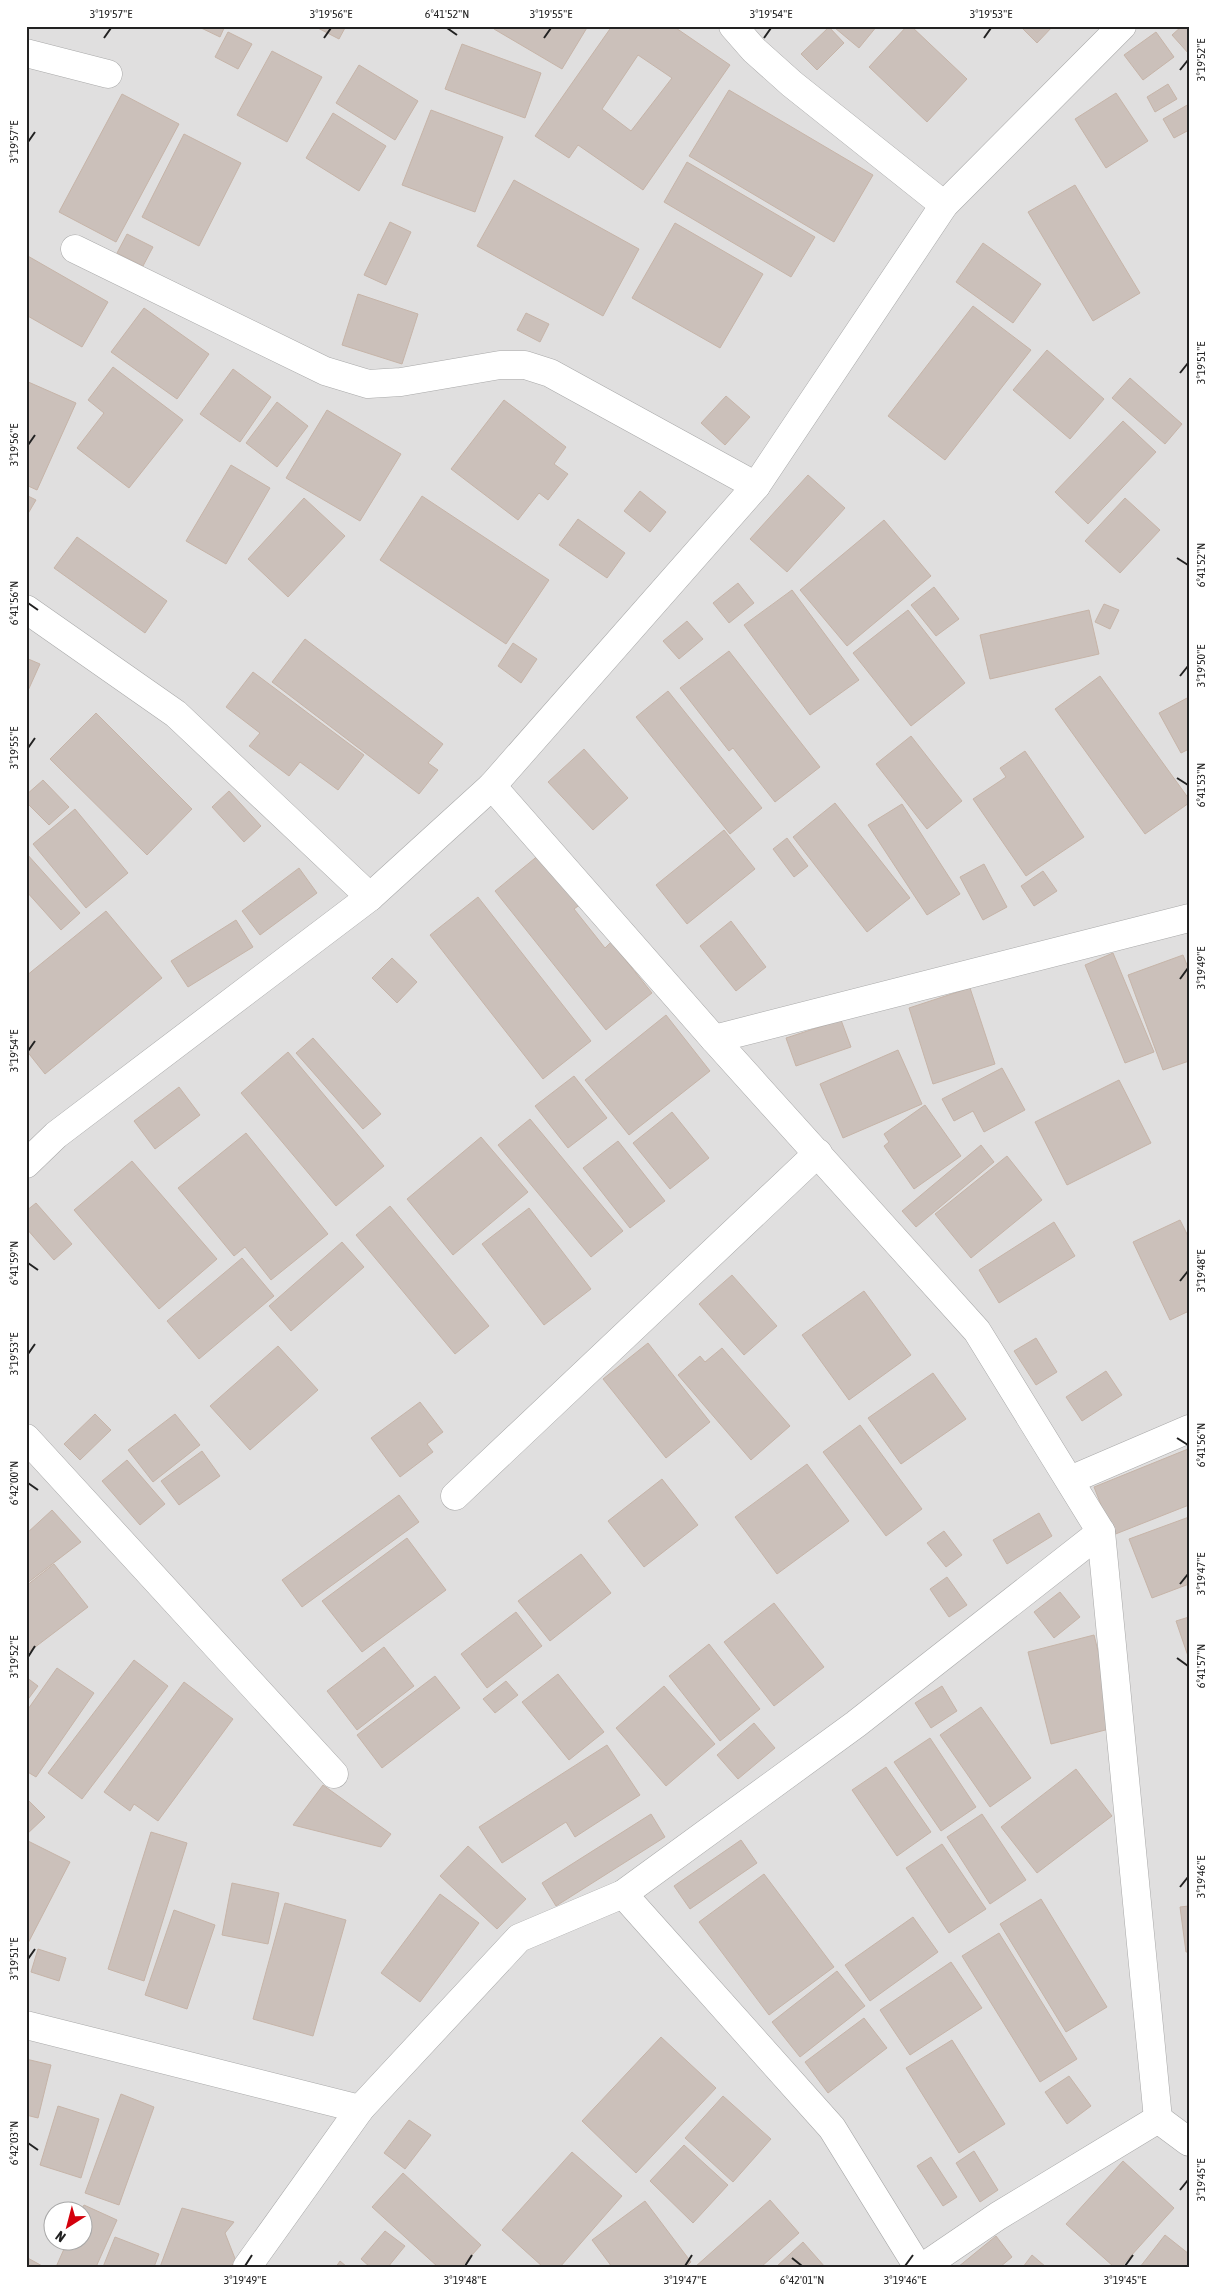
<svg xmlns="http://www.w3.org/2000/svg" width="1215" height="2293" font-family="'Asap Condensed',sans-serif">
  <rect width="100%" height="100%" fill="#f3eee8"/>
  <path fill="#e0dfdf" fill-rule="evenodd" d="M26,26H1189V2267H26ZM52,2210H82V2240H52Z"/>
  <g fill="#cbc0ba" stroke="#c6b4a8" fill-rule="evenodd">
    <polygon points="197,26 225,26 220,37"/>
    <polygon points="314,26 346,26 339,39"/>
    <polygon points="496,26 588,26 562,69 494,29"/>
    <path d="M612,26H673L730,65L643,190L578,145L569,158L535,136ZM638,55L672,78L631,131L602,109Z"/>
    <polygon points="837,26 877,26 859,48 835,28"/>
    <polygon points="907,26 911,26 967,79 927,122 869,67"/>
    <polygon points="1020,26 1053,26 1037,43"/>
    <polygon points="1182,26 1189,26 1189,54 1172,35"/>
    <polygon points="829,27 844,43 817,70 801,54"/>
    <polygon points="228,32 252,44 238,69 215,57"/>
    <polygon points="1156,32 1174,57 1143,80 1124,55"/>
    <polygon points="462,44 541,73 525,118 445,89"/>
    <polygon points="272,51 322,77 287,142 237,115"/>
    <polygon points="359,65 418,101 395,140 336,103"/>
    <polygon points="1168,84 1177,99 1155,112 1147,97"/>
    <polygon points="729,90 873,175 834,242 689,156"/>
    <polygon points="1116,93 1148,141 1106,168 1075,119"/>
    <polygon points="122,94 179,124 116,242 59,212"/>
    <polygon points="1189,104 1189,130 1174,138 1163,119"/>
    <polygon points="431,110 503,137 475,212 402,185"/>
    <polygon points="333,113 386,146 359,191 306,158"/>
    <polygon points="184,134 241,163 199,246 142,217"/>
    <polygon points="687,162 815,237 791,277 664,202"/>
    <polygon points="514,180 639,249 603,316 477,246"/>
    <polygon points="1075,185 1140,293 1093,321 1028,212"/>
    <polygon points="390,222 411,232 386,285 364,275"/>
    <polygon points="675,223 763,274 720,348 632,298"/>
    <polygon points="127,234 153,247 143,266 117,253"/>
    <polygon points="983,243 1041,284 1013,323 956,282"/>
    <polygon points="26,255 108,302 82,347 26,315"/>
    <polygon points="358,294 418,314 402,364 342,345"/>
    <polygon points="973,306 1031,350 945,460 888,416"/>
    <polygon points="144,308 209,354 177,399 111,352"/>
    <polygon points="526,313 549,324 540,342 517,330"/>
    <polygon points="1047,350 1104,399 1070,439 1013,390"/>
    <polygon points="113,367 183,420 129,488 77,448 104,413 88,400"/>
    <polygon points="233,369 271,397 240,442 200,414"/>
    <polygon points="1130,378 1182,424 1165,444 1112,398"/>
    <polygon points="26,381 76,403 37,490 26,485"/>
    <polygon points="726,396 750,417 725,445 701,423"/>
    <polygon points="504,400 566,447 554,464 568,474 548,500 539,493 518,520 451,469"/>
    <polygon points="277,402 308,426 277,467 246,443"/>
    <polygon points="327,410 401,454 360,521 286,478"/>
    <polygon points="1123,421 1156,452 1088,524 1055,492"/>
    <polygon points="231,465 270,488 226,564 186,541"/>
    <polygon points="808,475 845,508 787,572 750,539"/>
    <polygon points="640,491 666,512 650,532 624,511"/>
    <polygon points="26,495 36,500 26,517"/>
    <polygon points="422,496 549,580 506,644 380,560"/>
    <polygon points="304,498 345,536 288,597 248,559"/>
    <polygon points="1125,498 1160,530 1120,573 1085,541"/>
    <polygon points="578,519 625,553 607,578 559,545"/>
    <polygon points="884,520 931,576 847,646 800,590"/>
    <polygon points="77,537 167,601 145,633 54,568"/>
    <polygon points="738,583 754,603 729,623 713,603"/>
    <polygon points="934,587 959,619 936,636 911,605"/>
    <polygon points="792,590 859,680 810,715 744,625"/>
    <polygon points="1104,604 1119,610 1110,629 1095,622"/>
    <polygon points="908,610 965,683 911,726 853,653"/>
    <polygon points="1089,610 1099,654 990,679 980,635"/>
    <polygon points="687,621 703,639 679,659 663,641"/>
    <polygon points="305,639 443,744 428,763 438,770 419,794 272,682"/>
    <polygon points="513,643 537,659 521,683 498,666"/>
    <polygon points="729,651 820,767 775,802 733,748 729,751 680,688"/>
    <polygon points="26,658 40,664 26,695"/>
    <polygon points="253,672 364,755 338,790 300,762 289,776 249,746 260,733 226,707"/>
    <polygon points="1100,676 1189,799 1189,803 1145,834 1055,709"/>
    <polygon points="668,691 762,808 730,834 636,717"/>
    <polygon points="1189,697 1189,749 1181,753 1159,713"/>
    <polygon points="96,713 192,809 147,855 50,759"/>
    <polygon points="911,736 962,801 927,829 876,764"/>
    <polygon points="584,749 628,798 593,830 548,782"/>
    <polygon points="1025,751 1084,837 1026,876 973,799 1006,777 1000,768"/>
    <polygon points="43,780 69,807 49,825 26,802 26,795"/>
    <polygon points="229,791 261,826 244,842 212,807"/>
    <polygon points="835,803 910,898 867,932 793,837"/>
    <polygon points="902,804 960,894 927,915 868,825"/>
    <polygon points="75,809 128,873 86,908 33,844"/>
    <polygon points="724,830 755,869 687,924 656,885"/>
    <polygon points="787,838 808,866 794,877 773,849"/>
    <polygon points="26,853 80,913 61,930 26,891"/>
    <polygon points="540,854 581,904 574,909 605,948 611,942 652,993 606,1030 495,891"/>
    <polygon points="984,864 1007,907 983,920 960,877"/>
    <polygon points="299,868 317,893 260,935 242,911"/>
    <polygon points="1043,871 1057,891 1034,906 1021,886"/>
    <polygon points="478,897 591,1041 543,1079 430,935"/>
    <polygon points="106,911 162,978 45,1074 26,1050 26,976"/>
    <polygon points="236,920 253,947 188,987 171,961"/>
    <polygon points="731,921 766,967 736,991 700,946"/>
    <polygon points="1113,953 1154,1052 1125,1063 1085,965"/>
    <polygon points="1183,955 1189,970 1189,1061 1163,1070 1128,975"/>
    <polygon points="392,958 417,982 397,1003 372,978"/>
    <polygon points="970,988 995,1064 933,1084 909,1008"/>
    <polygon points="666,1015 710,1071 629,1135 585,1080"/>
    <polygon points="841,1020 851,1047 796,1066 786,1038"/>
    <polygon points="313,1038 381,1114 363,1129 296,1053"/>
    <polygon points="898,1050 922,1104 843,1138 820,1084"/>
    <polygon points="288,1052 384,1166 336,1206 241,1093"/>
    <polygon points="1002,1068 1025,1110 984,1132 973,1111 954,1121 942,1099"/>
    <polygon points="574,1076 607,1118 568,1148 535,1106"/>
    <polygon points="1119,1080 1151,1143 1067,1185 1035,1122"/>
    <polygon points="179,1087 200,1115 155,1149 134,1121"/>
    <polygon points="925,1105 961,1156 914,1189 884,1146 889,1142 884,1134"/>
    <polygon points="672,1112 709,1158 670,1189 633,1143"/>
    <polygon points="530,1119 623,1231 591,1257 498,1145"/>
    <polygon points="246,1133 328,1234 271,1280 245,1247 234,1256 178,1188"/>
    <polygon points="481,1137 528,1192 453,1255 407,1199"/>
    <polygon points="618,1141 665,1201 630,1228 583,1168"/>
    <polygon points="981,1145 994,1162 916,1227 902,1211"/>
    <polygon points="1007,1156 1042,1200 971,1258 935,1214"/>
    <polygon points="132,1161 217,1259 159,1309 74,1210"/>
    <polygon points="36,1203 72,1244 54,1260 26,1228 26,1211"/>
    <polygon points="390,1206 489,1326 455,1354 356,1235"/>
    <polygon points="529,1208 591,1289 544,1325 482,1244"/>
    <polygon points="1180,1220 1189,1238 1189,1311 1170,1320 1133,1242"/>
    <polygon points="1054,1222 1075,1256 999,1303 979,1270"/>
    <polygon points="342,1242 364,1267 291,1331 269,1306"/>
    <polygon points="242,1258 274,1296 199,1359 167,1321"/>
    <polygon points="732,1275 777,1326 744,1355 699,1304"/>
    <polygon points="864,1291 911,1355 849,1400 802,1335"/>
    <polygon points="1036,1338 1057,1372 1036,1385 1014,1351"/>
    <polygon points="648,1343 710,1422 666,1458 603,1379"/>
    <polygon points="278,1346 318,1390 250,1450 210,1406"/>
    <polygon points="722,1348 790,1426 751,1460 678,1375 700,1356 705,1362"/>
    <polygon points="1106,1371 1122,1395 1082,1421 1066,1397"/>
    <polygon points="933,1373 966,1419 901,1464 868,1418"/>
    <polygon points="420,1402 443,1432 427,1444 433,1452 400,1477 371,1438"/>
    <polygon points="95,1414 111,1430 80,1460 64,1444"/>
    <polygon points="175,1414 200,1445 153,1482 128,1450"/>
    <polygon points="860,1425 922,1509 886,1536 823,1452"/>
    <polygon points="1188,1449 1189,1505 1113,1535 1094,1487"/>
    <polygon points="202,1451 220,1476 179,1505 161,1481"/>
    <polygon points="127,1460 165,1504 140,1525 102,1481"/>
    <polygon points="807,1464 849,1521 777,1574 735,1517"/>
    <polygon points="662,1479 698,1525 644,1567 608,1521"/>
    <polygon points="399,1495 419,1522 302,1607 282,1580"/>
    <polygon points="52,1510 81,1542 26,1584 26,1534"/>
    <polygon points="1039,1513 1052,1536 1007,1564 993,1540"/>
    <polygon points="1189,1517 1189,1584 1152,1598 1129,1539"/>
    <polygon points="944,1531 962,1555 946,1567 927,1543"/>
    <polygon points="407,1538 446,1590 362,1652 322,1601"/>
    <polygon points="581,1554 611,1593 550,1641 518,1601"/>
    <polygon points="54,1564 88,1607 26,1654 26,1586"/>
    <polygon points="947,1577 967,1605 949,1617 930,1589"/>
    <polygon points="1060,1592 1080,1617 1054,1638 1034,1612"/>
    <polygon points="774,1603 824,1667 774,1706 724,1642"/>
    <polygon points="516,1612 542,1646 487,1688 461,1654"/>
    <polygon points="1189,1617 1189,1659 1176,1621"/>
    <polygon points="1094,1635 1117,1727 1051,1744 1028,1652"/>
    <polygon points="709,1644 760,1709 720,1741 669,1676"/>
    <polygon points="384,1647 414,1686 357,1730 327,1691"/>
    <polygon points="134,1660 168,1686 82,1799 48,1773"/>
    <polygon points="57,1668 94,1693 36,1777 26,1771 26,1712"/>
    <polygon points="558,1674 604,1732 569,1760 522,1702"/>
    <polygon points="435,1676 460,1708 382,1768 357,1735"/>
    <polygon points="26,1677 38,1686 26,1702"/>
    <polygon points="506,1681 518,1695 495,1713 483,1699"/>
    <polygon points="184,1682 233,1719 158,1821 134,1804 130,1811 104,1792"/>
    <polygon points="664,1686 715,1744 666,1786 616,1728"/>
    <polygon points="942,1686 957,1711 931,1728 915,1703"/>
    <polygon points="981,1707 1031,1778 990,1807 940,1735"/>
    <polygon points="754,1723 775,1748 738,1779 717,1755"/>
    <polygon points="930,1738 976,1807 941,1831 894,1762"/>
    <polygon points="607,1745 640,1795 575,1837 566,1822 502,1863 479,1827"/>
    <polygon points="886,1767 931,1832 897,1856 852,1790"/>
    <polygon points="1076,1769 1112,1816 1037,1873 1001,1827"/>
    <polygon points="323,1785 391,1834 381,1847 293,1825"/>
    <polygon points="26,1798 45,1817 26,1835"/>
    <polygon points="651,1814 665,1837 556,1906 542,1883"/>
    <polygon points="982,1814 1026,1880 990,1904 947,1837"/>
    <polygon points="151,1832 187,1843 144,1981 108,1969"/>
    <polygon points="26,1840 70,1862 26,1947"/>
    <polygon points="741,1840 757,1863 690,1909 674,1886"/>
    <polygon points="942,1844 986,1909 949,1933 906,1868"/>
    <polygon points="468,1846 526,1899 497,1929 440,1876"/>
    <polygon points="764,1874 834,1967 769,2015 699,1922"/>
    <polygon points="232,1883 279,1893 268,1944 222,1935"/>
    <polygon points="440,1894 479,1923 420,2002 381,1973"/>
    <polygon points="1041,1899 1107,2007 1066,2032 1000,1924"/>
    <polygon points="285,1903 346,1920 313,2036 253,2019"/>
    <polygon points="1189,1906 1189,1952 1186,1952 1180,1907"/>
    <polygon points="174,1910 215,1925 187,2009 145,1995"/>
    <polygon points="913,1917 938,1952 870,2001 845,1965"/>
    <polygon points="999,1933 1077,2059 1040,2082 962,1956"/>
    <polygon points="38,1949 66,1958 59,1981 31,1972"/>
    <polygon points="951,1962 982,2008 910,2055 880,2010"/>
    <polygon points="837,1971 865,2006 800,2057 772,2022"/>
    <polygon points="864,2018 887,2048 828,2093 805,2062"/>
    <polygon points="661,2037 716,2088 636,2173 582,2121"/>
    <polygon points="952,2040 1005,2124 959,2153 906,2068"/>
    <polygon points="26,2059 51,2065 38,2118 26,2115"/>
    <polygon points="1069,2076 1091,2106 1067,2124 1045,2092"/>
    <polygon points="121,2094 154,2107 119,2205 85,2193"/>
    <polygon points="723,2096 771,2139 733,2182 685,2138"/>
    <polygon points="58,2106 99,2119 81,2178 40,2165"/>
    <polygon points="409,2120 431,2135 405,2169 384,2153"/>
    <polygon points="684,2145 728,2185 693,2223 650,2181"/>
    <polygon points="974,2151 998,2190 980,2202 956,2163"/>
    <polygon points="572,2152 622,2196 560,2267 543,2267 502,2230"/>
    <polygon points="931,2157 957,2197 943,2206 917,2166"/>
    <polygon points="1123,2161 1174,2208 1121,2267 1114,2267 1066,2224"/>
    <polygon points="403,2173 481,2245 461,2267 438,2267 372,2207"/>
    <polygon points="770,2200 799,2233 761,2267 695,2267"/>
    <polygon points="645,2201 691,2262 686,2267 612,2267 592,2240"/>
    <polygon points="84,2205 117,2220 96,2267 56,2267 68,2240 82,2240 81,2210"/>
    <polygon points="182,2208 234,2222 225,2233 236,2261 230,2267 160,2267"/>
    <polygon points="385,2231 405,2246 388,2267 370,2267 361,2259"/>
    <polygon points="1165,2235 1189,2254 1189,2267 1140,2267"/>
    <polygon points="996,2236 1012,2257 1000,2267 958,2267"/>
    <polygon points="115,2237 159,2254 154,2267 103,2267"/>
    <polygon points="803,2242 825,2267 776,2267"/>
    <polygon points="1032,2255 1046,2267 1023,2267"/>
    <polygon points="26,2257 44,2267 26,2267"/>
    <polygon points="340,2261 347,2267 336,2267"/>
  </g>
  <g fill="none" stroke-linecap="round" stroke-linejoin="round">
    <defs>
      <g id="minor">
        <polyline points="733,26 754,50 792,84 944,205"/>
        <polyline points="26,53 108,74"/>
        <polyline points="75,249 325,371 368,384 401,382 500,365 525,365 550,373 756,486"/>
        <polyline points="26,609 176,714 370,897"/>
        <polyline points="492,786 714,1039 977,1331 1101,1532 1158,2119"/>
        <polyline points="714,1039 1189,918"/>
        <polyline points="26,1164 56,1135 370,897 492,786 756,486 944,205 1122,26"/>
        <polyline points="26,1438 334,1774"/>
        <polyline points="1070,1480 1189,1429"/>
        <polyline points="455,1496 818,1153"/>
        <polyline points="623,1894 832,2128 918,2267"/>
        <polyline points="26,2025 360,2109"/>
        <polyline points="247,2267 360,2109 519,1938 623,1894 856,1724 1101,1532"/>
        <polyline points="923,2267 998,2216 1158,2119 1189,2142"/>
      </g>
    </defs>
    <use href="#minor" stroke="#a9a9a9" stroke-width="29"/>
    <use href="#minor" stroke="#fff" stroke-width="28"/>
  </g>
  <path fill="none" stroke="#222" stroke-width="2" d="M447,28L457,35M104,38L111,28M324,38L331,28M544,38L551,28M764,38L771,28M984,38L991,28M1180,70L1188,60M28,142L35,132M1180,373L1188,363M28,445L35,435M1177,558L1188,565M28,603L38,610M1180,676L1188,666M28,748L35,738M1177,778L1188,785M1180,979L1188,968M28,1051L35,1041M28,1263L38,1270M1180,1281L1188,1271M28,1354L35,1344M1177,1438L1188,1445M28,1483L38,1490M1180,1584L1188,1574M28,1657L35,1646M1177,1658L1188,1666M1180,1887L1188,1877M28,1959L35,1949M28,2143L38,2150M1180,2190L1188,2180M792,2258L802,2266M245,2266L252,2255M465,2266L472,2255M685,2266L692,2255M905,2266L913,2255M1125,2266L1133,2255"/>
  <rect width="1215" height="2293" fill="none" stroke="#ffffff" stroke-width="55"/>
  <g transform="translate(68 2226) rotate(216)"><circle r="24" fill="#ffffff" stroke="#a7a7a7"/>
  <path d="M0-4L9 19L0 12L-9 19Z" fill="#d4000c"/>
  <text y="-8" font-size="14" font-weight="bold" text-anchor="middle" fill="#222222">N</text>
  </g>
  <rect x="28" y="28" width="1160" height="2238" fill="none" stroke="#222" stroke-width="2"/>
  <g font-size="12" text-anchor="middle" fill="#222">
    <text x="111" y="18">3°19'57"E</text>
    <text x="331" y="18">3°19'56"E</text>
    <text x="447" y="18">6°41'52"N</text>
    <text x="551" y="18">3°19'55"E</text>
    <text x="771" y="18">3°19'54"E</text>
    <text x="991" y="18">3°19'53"E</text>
    <text transform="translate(1201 60) rotate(-90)" y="4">3°19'52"E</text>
    <text transform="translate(14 142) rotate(-90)" y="4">3°19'57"E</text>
    <text transform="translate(1201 363) rotate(-90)" y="4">3°19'51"E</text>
    <text transform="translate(14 445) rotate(-90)" y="4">3°19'56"E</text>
    <text transform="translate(1201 565) rotate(-90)" y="4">6°41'52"N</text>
    <text transform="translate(14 603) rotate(-90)" y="4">6°41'56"N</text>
    <text transform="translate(1201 666) rotate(-90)" y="4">3°19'50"E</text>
    <text transform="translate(14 748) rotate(-90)" y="4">3°19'55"E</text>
    <text transform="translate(1201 785) rotate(-90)" y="4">6°41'53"N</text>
    <text transform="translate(1201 968) rotate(-90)" y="4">3°19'49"E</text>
    <text transform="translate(14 1051) rotate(-90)" y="4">3°19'54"E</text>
    <text transform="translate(14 1263) rotate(-90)" y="4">6°41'59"N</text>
    <text transform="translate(1201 1271) rotate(-90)" y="4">3°19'48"E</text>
    <text transform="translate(14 1354) rotate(-90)" y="4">3°19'53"E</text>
    <text transform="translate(1201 1445) rotate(-90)" y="4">6°41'56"N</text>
    <text transform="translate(14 1483) rotate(-90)" y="4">6°42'00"N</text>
    <text transform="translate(1201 1574) rotate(-90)" y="4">3°19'47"E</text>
    <text transform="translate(14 1657) rotate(-90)" y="4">3°19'52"E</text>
    <text transform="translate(1201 1666) rotate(-90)" y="4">6°41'57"N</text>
    <text transform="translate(1201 1877) rotate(-90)" y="4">3°19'46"E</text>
    <text transform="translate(14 1959) rotate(-90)" y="4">3°19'51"E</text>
    <text transform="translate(14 2143) rotate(-90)" y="4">6°42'03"N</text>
    <text transform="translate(1201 2180) rotate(-90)" y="4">3°19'45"E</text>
    <text x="245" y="2284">3°19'49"E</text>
    <text x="465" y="2284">3°19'48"E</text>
    <text x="685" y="2284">3°19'47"E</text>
    <text x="802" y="2284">6°42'01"N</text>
    <text x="905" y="2284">3°19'46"E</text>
    <text x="1125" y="2284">3°19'45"E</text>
  </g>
</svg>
